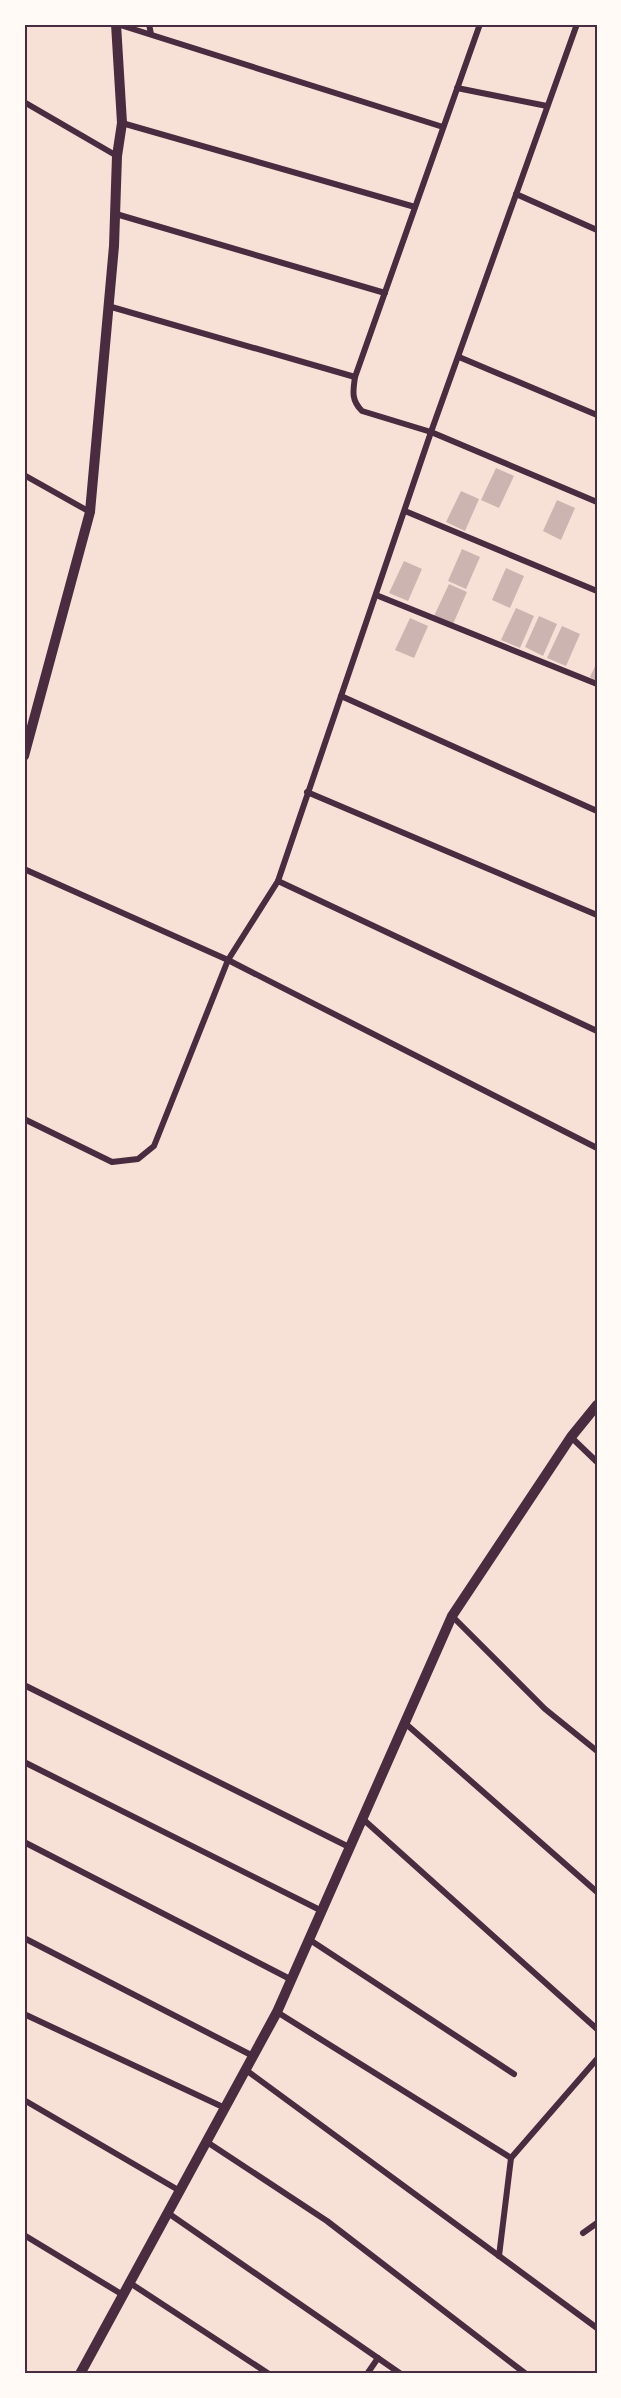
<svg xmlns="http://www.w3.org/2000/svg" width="621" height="2398" font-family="Georgia,serif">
  <rect width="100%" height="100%" fill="#f7e1d7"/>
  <g fill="#ccb4b1">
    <polygon points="496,468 514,476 499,508 481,500"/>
    <polygon points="461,491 479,499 465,531 446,522"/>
    <polygon points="557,500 575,508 561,540 543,531"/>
    <polygon points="462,549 480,557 466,589 448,581"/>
    <polygon points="404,561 422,569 408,601 389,593"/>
    <polygon points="506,568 524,576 510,608 492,600"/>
    <polygon points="449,584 467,592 453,624 434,616"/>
    <polygon points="516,608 534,616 520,648 501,640"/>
    <polygon points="539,616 557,624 543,656 525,647"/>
    <polygon points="410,618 428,626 414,658 395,650"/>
    <polygon points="562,626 580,634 566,666 547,658"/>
    <polygon points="597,662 597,681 590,677"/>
  </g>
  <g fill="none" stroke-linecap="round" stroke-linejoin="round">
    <g stroke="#4a2c40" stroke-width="6">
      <polyline points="117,24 443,127"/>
      <polyline points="149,24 151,34"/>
      <polyline points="457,88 547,106"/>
      <polyline points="24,102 117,156"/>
      <polyline points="122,123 415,207"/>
      <polyline points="516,194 597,230"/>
      <polyline points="116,214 385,293"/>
      <polyline points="108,306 355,377 480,24"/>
      <polyline points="459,357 597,415"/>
      <path d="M355,377C353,391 351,400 362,411L431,432L597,502"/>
      <polyline points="24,475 90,512"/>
      <polyline points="405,511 597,591"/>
      <polyline points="376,595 597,684"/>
      <polyline points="341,696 597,811"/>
      <polyline points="307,792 597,915"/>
      <polyline points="24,869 228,960 597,1148"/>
      <polyline points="278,881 431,432 577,24"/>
      <polyline points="24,1119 112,1162 138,1159 154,1146 228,960 278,881 597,1031"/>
      <polyline points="571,1437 597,1462"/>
      <polyline points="452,1616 545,1709 597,1751"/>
      <polyline points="24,1685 351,1848"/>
      <polyline points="406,1724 597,1892"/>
      <polyline points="24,1762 322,1911"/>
      <polyline points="364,1820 597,2029"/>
      <polyline points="24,1842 292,1980"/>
      <polyline points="24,1938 253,2056"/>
      <polyline points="310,1940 514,2074"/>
      <polyline points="277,2012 511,2158 597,2059"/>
      <polyline points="24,2014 225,2108"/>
      <polyline points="246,2070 597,2328"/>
      <polyline points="24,2100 180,2191"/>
      <polyline points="207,2142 327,2221 526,2374"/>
      <polyline points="168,2213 401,2374"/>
      <polyline points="583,2233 597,2223"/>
      <polyline points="24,2235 123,2295"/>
      <polyline points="499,2256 511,2158"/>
      <polyline points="130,2283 269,2374"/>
      <polyline points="367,2374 378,2358"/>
    </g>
    <g stroke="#4a2c40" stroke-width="10">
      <polyline points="24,756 90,512 114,246 117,156 122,123 116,24"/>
      <polyline points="80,2374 277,2012 452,1616 571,1437 597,1405"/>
    </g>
  </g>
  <rect width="621" height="2398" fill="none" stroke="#fffaf5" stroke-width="51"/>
  <rect x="26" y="26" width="570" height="2346" fill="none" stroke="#4a2c40" stroke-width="2"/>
</svg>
